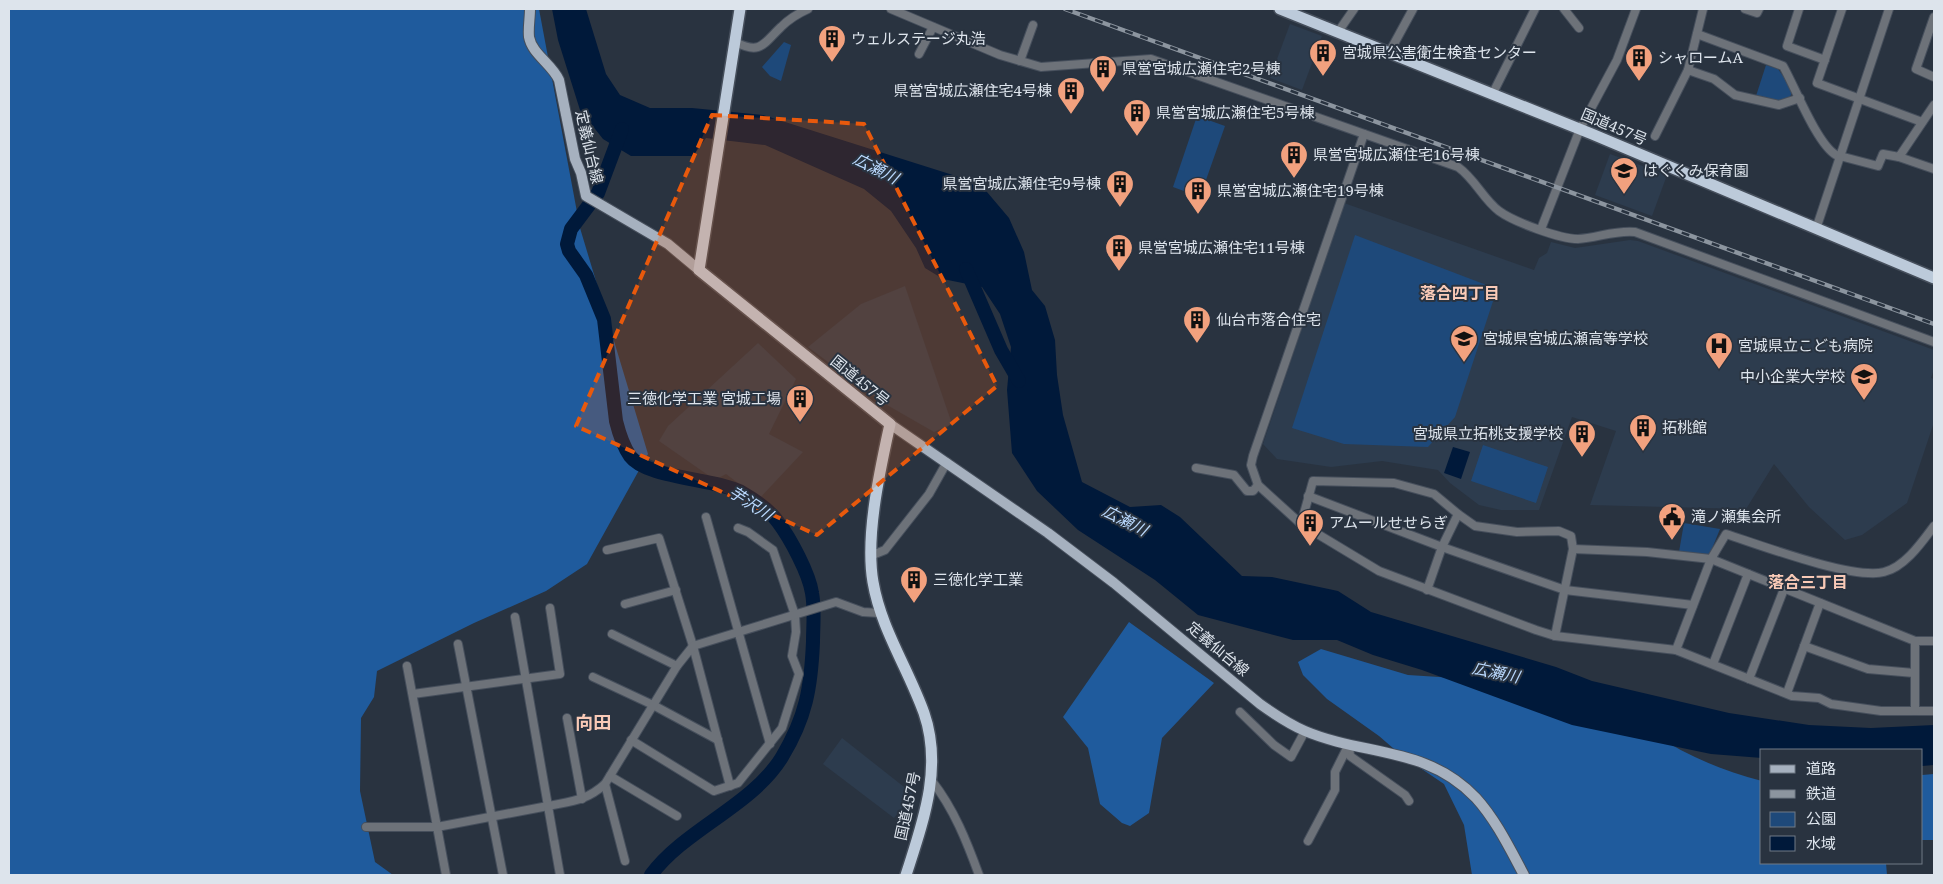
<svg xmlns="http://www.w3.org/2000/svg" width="1943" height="884" font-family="'Noto Serif','Noto Sans JP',serif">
  <rect width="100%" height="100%" fill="#293340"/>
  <g fill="#2d3c4e">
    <polygon points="1290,24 1322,36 1302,90 1270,78"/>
    <polygon points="1610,154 1667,175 1652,216 1595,195"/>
    <polygon points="1344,203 1534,270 1539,258 1547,253 1551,242 1575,248 1630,240 1638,241 1934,350 1934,369 1931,378 1934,379 1934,422 1907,503 1862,535 1845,540 1809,507 1774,464 1746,509 1590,505 1616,431 1572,417 1539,510 1501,510 1479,505 1450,483 1438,470 1382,461 1331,467 1277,459 1263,444"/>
    <polygon points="905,286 952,424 934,432 880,401 808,347 861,304"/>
    <polygon points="758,343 796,379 769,434 803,452 759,499 726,474 715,480 659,441 668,426"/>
    <polygon points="842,738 913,794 894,818 823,764"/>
  </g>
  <g fill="#1e497a">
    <polygon points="784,42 791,45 781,81 770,76 762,67"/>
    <polygon points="1766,65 1778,69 1793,90 1790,97 1778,102 1756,96"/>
    <polygon points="1197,116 1225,126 1200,197 1173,187"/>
    <polygon points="1355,235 1497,289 1455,417 1428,447 1344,444 1292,428"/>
    <polygon points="1483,445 1548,467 1536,503 1471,481"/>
    <polygon points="1684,523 1720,529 1709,556 1679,552"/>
  </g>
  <g fill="#1f5b9d">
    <polygon points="9,9 539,9 580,228 648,454 587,564 546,591 474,623 377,671 374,697 361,718 360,791 375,862 393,875 9,875"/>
    <polygon points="1129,622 1214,683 1162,738 1149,813 1130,826 1122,823 1100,804 1088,748 1063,717"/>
    <path d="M1321,649L1408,675L1455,678L1652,733C1686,755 1722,771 1762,781V863H1886L1887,875H1472L1464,825L1444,784L1401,755L1379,736L1327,699L1303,675L1298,662Z"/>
    <polygon points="1934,774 1934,840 1922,840 1922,775"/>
  </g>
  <g fill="#00193a">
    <polygon points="552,9 586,9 606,74 620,95 650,108 692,108 763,115 956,176 987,192 1009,218 1024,252 1032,290 1045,306 1055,340 1057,375 1063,415 1082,482 1130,507 1161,505 1180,517 1242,576 1272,577 1338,591 1371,612 1556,667 1592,681 1729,713 1809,725 1871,728 1934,725 1934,765 1922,766 1922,750 1762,750 1762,758 1711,754 1572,725 1422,670 1373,655 1337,640 1293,640 1198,615 1155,580 1078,530 1037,491 1012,453 1007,390 1011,347 1000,314 982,287 943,279 925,268 916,248 891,211 864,189 765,145 706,138 693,156 631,156 603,139 580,110 558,40"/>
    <polygon points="1453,447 1470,452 1461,479 1444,473"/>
  </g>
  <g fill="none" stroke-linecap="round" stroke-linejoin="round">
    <g stroke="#00193a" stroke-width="14">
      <path d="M622,129L598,193L571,229L567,244L569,251L586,275L604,319L616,421C619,433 623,446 630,456C647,479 716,478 743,493C755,500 770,510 778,522C790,538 809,573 812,593C815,609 813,626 813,642C811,688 806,717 782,757C752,806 685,829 651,875"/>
      <polyline points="966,269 1001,350 1019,381"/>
    </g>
    <defs>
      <g id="minor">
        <path d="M891,9L1000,55L1041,67L1151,59L1458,167C1475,179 1483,199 1499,211C1514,222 1560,239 1578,239C1597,238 1615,230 1635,232L1934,342"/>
        <polyline points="1564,9 1579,28"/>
        <polyline points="1745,9 1757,13 1759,9"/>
        <polyline points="1799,9 1787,46 1825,60"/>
        <polyline points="1842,9 1817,83 1922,122"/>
        <polyline points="1934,17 1916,69 1934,77"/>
        <polyline points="1338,32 1354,9"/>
        <path d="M1697,34L1783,66C1795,87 1817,144 1836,155L1878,166L1883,154L1899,157L1934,105"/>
        <path d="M735,42C761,55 763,44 781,27C788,20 799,13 808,9"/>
        <polyline points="1389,53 1413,9"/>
        <polyline points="919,54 933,27"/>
        <polyline points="1020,61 1033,25"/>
        <polyline points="1688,70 1714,79 1735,95 1779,105 1800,98"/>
        <polyline points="1492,95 1535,9"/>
        <polyline points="1364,134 1253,456 1251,465 1258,485 1301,524 1379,571 1536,630 1555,636 1676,650 1792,696 1819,698 1831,704 1881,711 1934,711"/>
        <polyline points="1655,136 1688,70 1703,9"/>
        <polyline points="1899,157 1934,169"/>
        <polyline points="1541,229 1580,129 1617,60 1636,9"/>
        <polyline points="1816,229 1889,9"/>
        <polyline points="1196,468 1234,475 1247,491 1253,491 1258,485"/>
        <polyline points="1308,496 1442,547 1565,590 1693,605"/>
        <polyline points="1458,514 1475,526 1517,532 1559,531 1571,536 1573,549 1555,636"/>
        <polyline points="706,517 770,744"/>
        <polyline points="1301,524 1313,481 1394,483 1434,494 1458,514 1442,547 1427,590"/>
        <polyline points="1573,549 1647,552 1711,559 1915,641 1934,641"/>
        <polyline points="607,550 659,538 693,646 730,786"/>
        <polyline points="870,556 885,550 929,494 947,462"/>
        <polyline points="625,604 676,590"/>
        <polyline points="612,634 677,666"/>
        <polyline points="458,644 503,875"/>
        <polyline points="1804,646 1868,669 1914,673"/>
        <path d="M1676,650L1711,559L1726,534C1760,545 1853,580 1884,572C1905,567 1922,542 1934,526"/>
        <polyline points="1713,664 1748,574"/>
        <polyline points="407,666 446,875"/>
        <polyline points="593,677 653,705 718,740"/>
        <polyline points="1749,679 1784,589"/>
        <polyline points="1787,693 1820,603"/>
        <polyline points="413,694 560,674 550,608"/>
        <polyline points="1915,711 1915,641"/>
        <polyline points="1240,712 1274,745 1291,757 1305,731"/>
        <polyline points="567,718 582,799"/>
        <polyline points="631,740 714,791 738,783 782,728 799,674 792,656 796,632 795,615 773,550 748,532 738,528"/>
        <polyline points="1349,744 1350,756 1405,795 1409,801"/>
        <polyline points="610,776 677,816"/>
        <path d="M932,781C954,809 967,842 979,875"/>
        <polyline points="605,784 625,861"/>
        <polyline points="366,827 437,827 548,806 515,617"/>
        <polyline points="1308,841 1335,790 1335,772 1349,744"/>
        <path d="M560,875L548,806C572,801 586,801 605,784L677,666L693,646L836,602L863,612L879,613"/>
      </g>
      <g id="major">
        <path d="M530,9C530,18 528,28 529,37C532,54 552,64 559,80L575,159L581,173L586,196L668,244L699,270"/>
        <path d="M890,424L1048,533L1114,583L1260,704C1274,714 1289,724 1305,731C1364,756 1427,746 1476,798C1496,820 1510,849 1524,875"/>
      </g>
      <g id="highway">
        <path d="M740,9L699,270L890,424C880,470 865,536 873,582C881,629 908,668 924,713C943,768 923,822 906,875"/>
        <polyline points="1280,9 1592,134 1934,278"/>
      </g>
    </defs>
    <use href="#minor" stroke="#464f5c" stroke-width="10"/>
    <use href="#major" stroke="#464f5c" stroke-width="12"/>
    <use href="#highway" stroke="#464f5c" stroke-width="14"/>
    <use href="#minor" stroke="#6d7279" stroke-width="8"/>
    <use href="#major" stroke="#a6b1bf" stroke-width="10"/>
    <use href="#highway" stroke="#bccada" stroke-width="11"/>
    <defs>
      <polyline id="rail" points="1065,9 1934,324"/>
    </defs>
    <use href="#rail" stroke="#8c959f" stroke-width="4.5"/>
    <use href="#rail" stroke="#293340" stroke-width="2.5" stroke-dasharray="8" stroke-linecap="butt"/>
  </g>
  <path fill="#e8590c" fill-opacity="0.2" stroke="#e8590c" stroke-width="4" stroke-dasharray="10 6" stroke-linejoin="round" d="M712,115L864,124L997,386L817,535L576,426Z"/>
  <defs>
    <symbol id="building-pin" viewBox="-11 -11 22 30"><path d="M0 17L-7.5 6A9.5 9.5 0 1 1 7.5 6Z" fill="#f2a17e" stroke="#293340"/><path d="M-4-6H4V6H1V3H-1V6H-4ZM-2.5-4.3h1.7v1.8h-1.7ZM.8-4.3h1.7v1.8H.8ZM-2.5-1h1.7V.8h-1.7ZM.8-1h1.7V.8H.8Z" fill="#111"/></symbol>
    <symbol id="school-pin" viewBox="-11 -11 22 30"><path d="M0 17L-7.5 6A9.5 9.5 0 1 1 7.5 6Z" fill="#f2a17e" stroke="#293340"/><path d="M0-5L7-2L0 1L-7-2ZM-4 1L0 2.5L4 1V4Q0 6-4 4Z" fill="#111"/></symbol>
    <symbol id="hospital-pin" viewBox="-11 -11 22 30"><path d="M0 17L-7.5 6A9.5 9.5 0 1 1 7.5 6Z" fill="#f2a17e" stroke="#293340"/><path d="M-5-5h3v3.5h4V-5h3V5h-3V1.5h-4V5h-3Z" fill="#111"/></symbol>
    <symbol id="civic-pin" viewBox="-11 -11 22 30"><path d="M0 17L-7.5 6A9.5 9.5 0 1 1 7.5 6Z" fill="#f2a17e" stroke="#293340"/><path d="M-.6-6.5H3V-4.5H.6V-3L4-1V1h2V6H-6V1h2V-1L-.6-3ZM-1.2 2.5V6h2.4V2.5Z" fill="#111"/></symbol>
  </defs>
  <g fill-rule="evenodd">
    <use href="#building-pin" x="816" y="23" width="32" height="43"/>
    <use href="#building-pin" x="1307" y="37" width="32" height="43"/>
    <use href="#building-pin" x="1623" y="42" width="32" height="43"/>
    <use href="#building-pin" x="1087" y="53" width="32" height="43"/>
    <use href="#building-pin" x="1055" y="75" width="32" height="43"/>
    <use href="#building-pin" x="1121" y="97" width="32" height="43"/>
    <use href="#building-pin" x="1278" y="139" width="32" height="43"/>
    <use href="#school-pin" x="1608" y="155" width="32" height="43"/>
    <use href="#building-pin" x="1104" y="168" width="32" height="43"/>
    <use href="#building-pin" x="1182" y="175" width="32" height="43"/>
    <use href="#building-pin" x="1103" y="232" width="32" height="43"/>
    <use href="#building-pin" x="1181" y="304" width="32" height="43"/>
    <use href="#school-pin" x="1448" y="323" width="32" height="43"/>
    <use href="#hospital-pin" x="1703" y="330" width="32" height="43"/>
    <use href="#school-pin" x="1848" y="361" width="32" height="43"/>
    <use href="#building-pin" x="784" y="383" width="32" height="43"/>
    <use href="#building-pin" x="1627" y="412" width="32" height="43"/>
    <use href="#building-pin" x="1566" y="418" width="32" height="43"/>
    <use href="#civic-pin" x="1656" y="501" width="32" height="43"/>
    <use href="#building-pin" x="1294" y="507" width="32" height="43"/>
    <use href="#building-pin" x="898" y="564" width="32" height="43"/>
  </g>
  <g text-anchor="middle" stroke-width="4" stroke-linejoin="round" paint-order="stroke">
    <g font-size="15" fill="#dde4ec" stroke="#293340" text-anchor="start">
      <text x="851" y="44">ウェルステージ丸浩</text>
      <text x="1342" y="58">宮城県公害衛生検査センター</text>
      <text x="1658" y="63">シャロームA</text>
      <text x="1122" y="74">県営宮城広瀬住宅2号棟</text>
      <text x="1052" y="96" text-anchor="end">県営宮城広瀬住宅4号棟</text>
      <text x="1156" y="118">県営宮城広瀬住宅5号棟</text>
      <text x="1313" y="160">県営宮城広瀬住宅16号棟</text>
      <text x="1643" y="176">はぐくみ保育園</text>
      <text x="1101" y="189" text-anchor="end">県営宮城広瀬住宅9号棟</text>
      <text x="1217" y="196">県営宮城広瀬住宅19号棟</text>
      <text x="1138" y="253">県営宮城広瀬住宅11号棟</text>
      <text x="1216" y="325">仙台市落合住宅</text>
      <text x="1483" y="344">宮城県宮城広瀬高等学校</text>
      <text x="1738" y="351">宮城県立こども病院</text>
      <text x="1845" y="382" text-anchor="end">中小企業大学校</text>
      <text x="781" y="404" text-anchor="end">三徳化学工業 宮城工場</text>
      <text x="1662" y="433">拓桃館</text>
      <text x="1563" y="439" text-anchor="end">宮城県立拓桃支援学校</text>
      <text x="1691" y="522">滝ノ瀬集会所</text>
      <text x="1329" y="528">アムールせせらぎ</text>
      <text x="933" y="585">三徳化学工業</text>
    </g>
    <g font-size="15" fill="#dde4ec" stroke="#293340">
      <text transform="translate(1614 127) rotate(23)" y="5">国道457号</text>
      <text transform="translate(589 147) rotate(77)" y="5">定義仙台線</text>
      <text transform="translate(860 381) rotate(39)" y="5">国道457号</text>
      <text transform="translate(1218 649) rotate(40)" y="5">定義仙台線</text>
      <text transform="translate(908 806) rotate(-78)" y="5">国道457号</text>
    </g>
    <g font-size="16" font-style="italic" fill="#bbdaff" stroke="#293340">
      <text transform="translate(876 168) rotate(27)" y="6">広瀬川</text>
      <text transform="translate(751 503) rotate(33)" y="6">芋沢川</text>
      <text transform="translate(1125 520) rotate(27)" y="6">広瀬川</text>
      <text transform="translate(1496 672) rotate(12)" y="6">広瀬川</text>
    </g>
    <g font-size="16" font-weight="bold" fill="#f9cab7" stroke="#293340">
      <text x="1460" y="299">落合四丁目</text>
      <text x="1808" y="588">落合三丁目</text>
    </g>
    <g font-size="18" font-weight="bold" fill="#f9cab7" stroke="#293340">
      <text x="593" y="729">向田</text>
    </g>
  </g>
  <rect width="1943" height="884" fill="none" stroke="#dde4ec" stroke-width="20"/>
  <rect x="1760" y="749" width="162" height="115" fill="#293340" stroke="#717a85"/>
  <rect x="1770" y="765" width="25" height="8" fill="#a6b1bf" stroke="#717a85"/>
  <text x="1806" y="774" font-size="15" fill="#dde4ec">道路</text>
  <rect x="1770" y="790" width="25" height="8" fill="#8c959f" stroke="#717a85"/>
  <text x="1806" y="799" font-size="15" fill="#dde4ec">鉄道</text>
  <rect x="1770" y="812" width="25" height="15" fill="#1e497a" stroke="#717a85"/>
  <text x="1806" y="824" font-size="15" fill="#dde4ec">公園</text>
  <rect x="1770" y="836" width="25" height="15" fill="#00193a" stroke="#717a85"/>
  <text x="1806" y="849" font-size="15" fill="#dde4ec">水域</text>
</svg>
